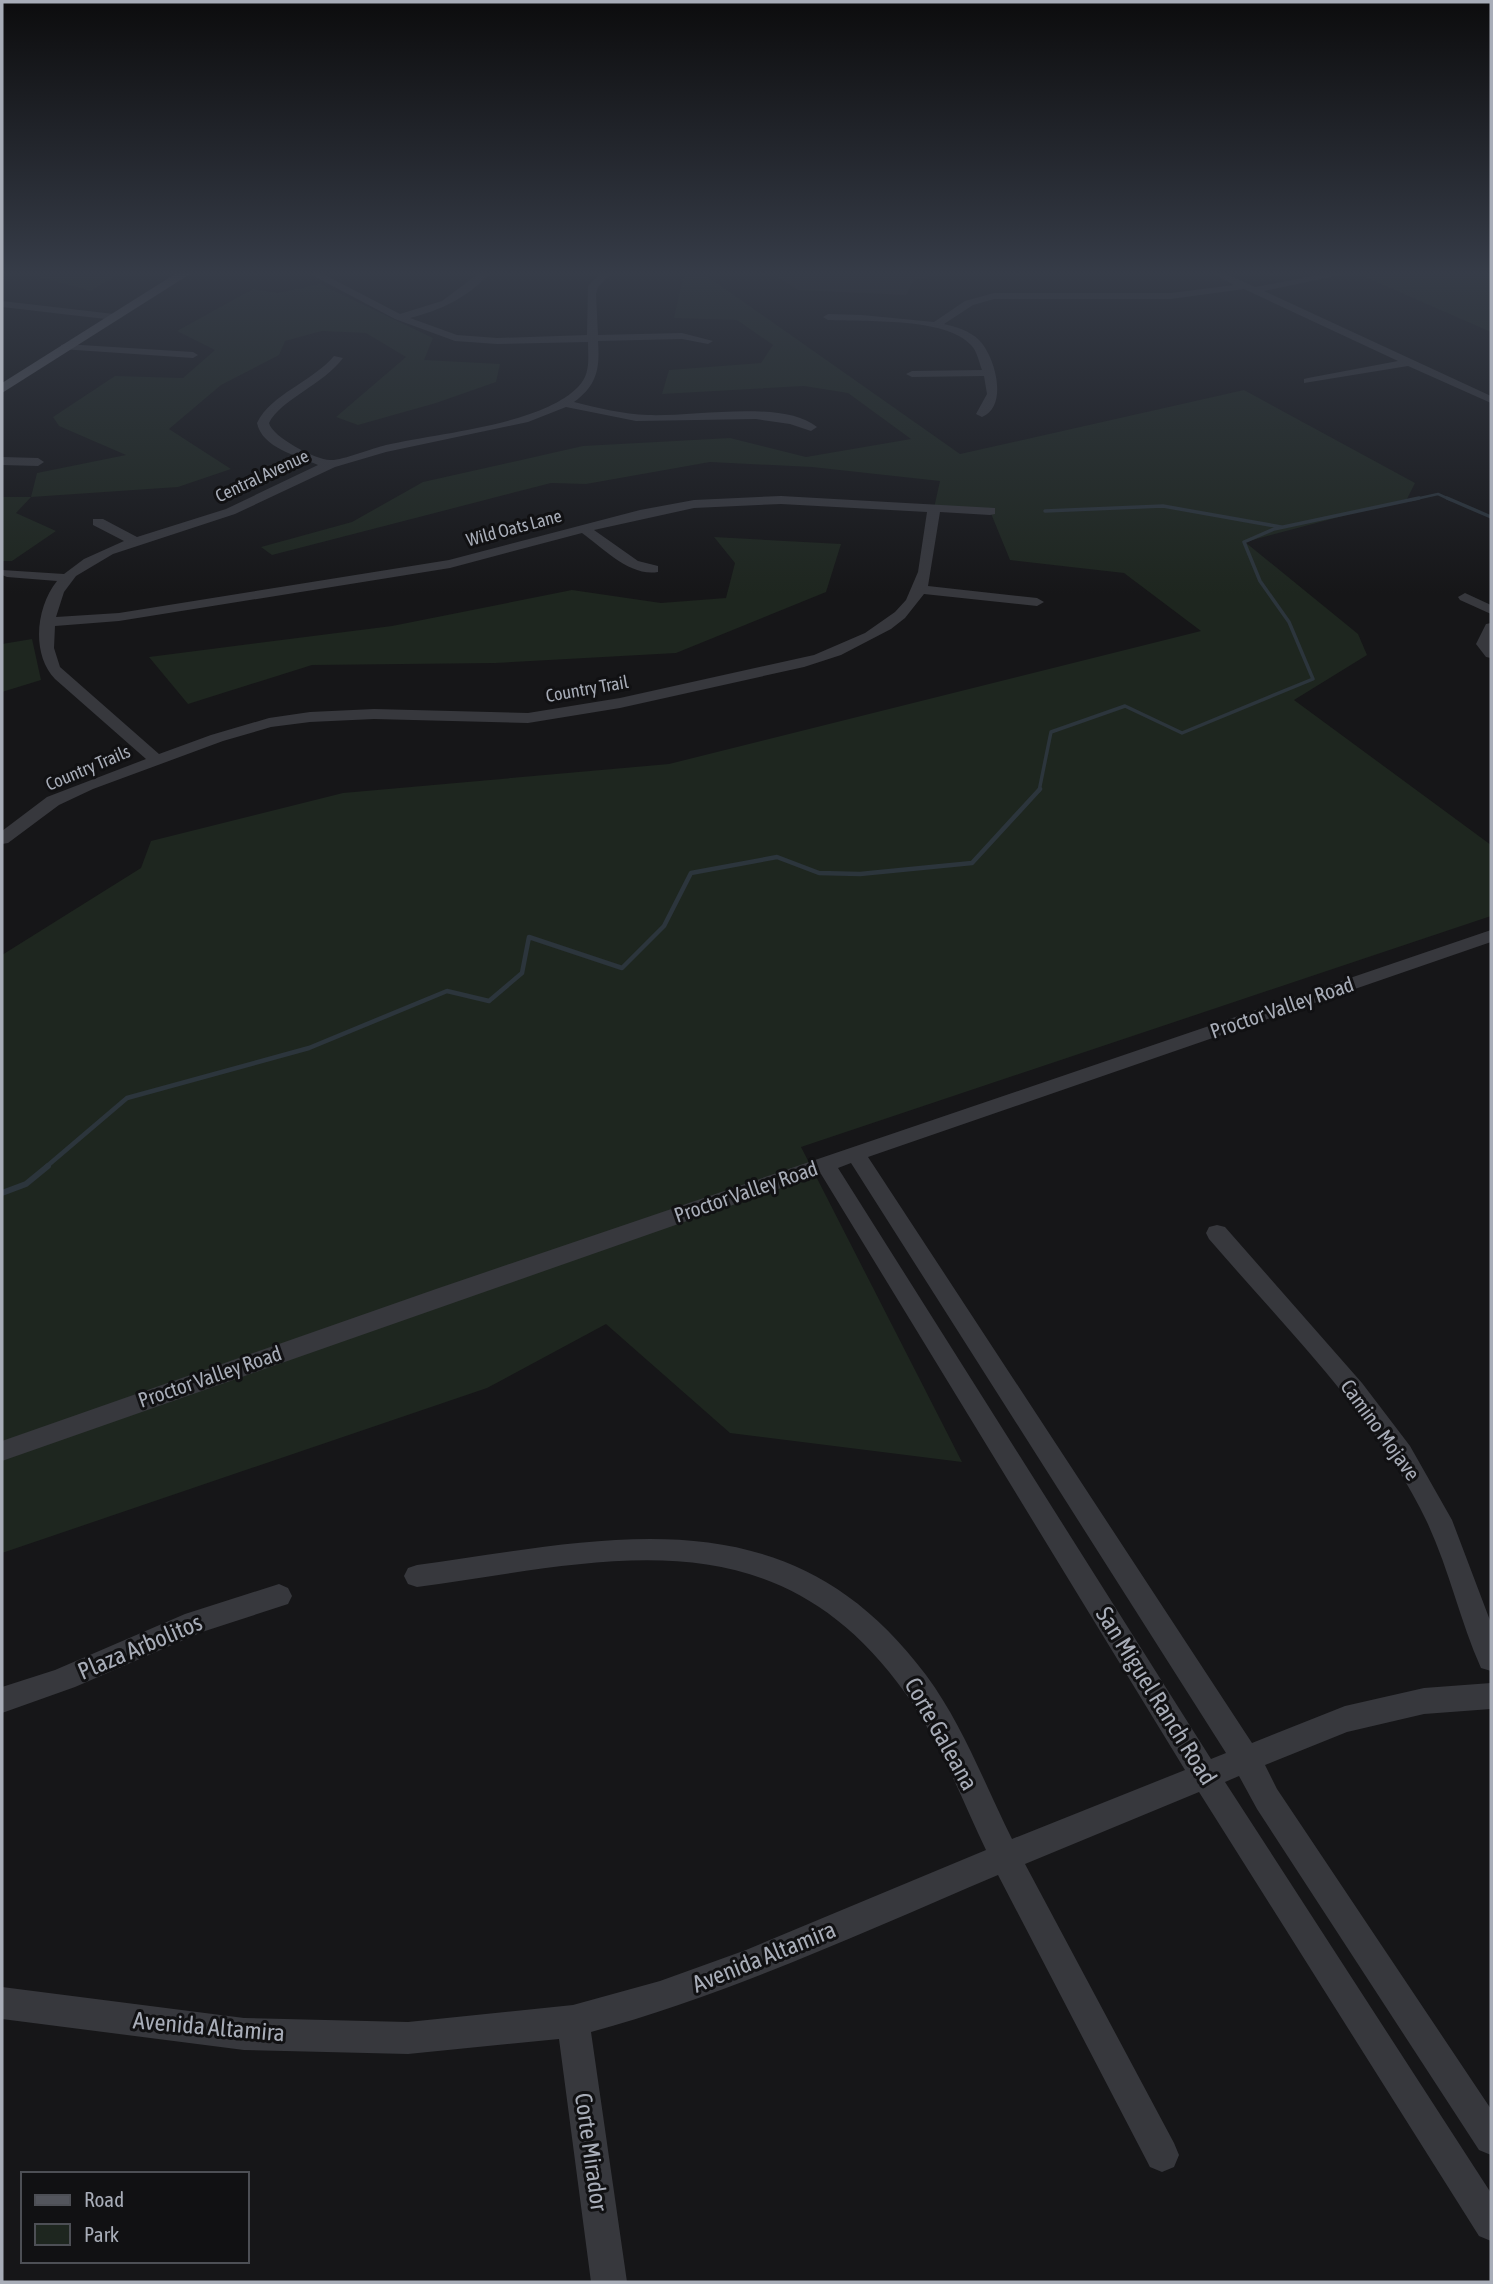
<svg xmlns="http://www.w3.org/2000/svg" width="1493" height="2284" font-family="'Asap Condensed',sans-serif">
  <rect width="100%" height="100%" fill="#161618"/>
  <polygon fill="#222225" points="773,274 946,274 914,280 906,295 798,290"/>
  <g fill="#1e261f">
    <polygon points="28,274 118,274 91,291"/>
    <polygon points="684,274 704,274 960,454 1244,390 1415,483 1407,499 1245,542 1358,634 1367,655 1294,700 1491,845 1491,916 801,1147 962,1462 730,1433 606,1324 487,1388 2,1553 2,955 141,868 151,841 343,793 669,764 1201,631 1124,573 1010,560 990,511 934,508 940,481 812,467 710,462 586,484 551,483 272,555 261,547 352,522 423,482 583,446 730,438 806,457 911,439 848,393 804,386 662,394 669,370 761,363 773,345 737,320 674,318"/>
    <polygon points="1358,274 1491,274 1491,332"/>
    <polygon points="320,284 433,338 424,360 500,364 496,382 436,403 358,425 336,417 406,357 366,333 322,331 285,341 279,355 221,385 169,429 231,469 178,487 31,497 16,513 56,531 12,561 2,561 2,497 31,497 37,473 126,455 59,426 53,417 115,376 183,378 215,350 177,331 253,289 278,293"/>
    <polygon points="714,537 841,544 826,592 676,653 495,663 312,665 188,704 149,657 392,626 572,590 661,603 726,598 735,563"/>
    <polygon points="32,639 41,680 2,692 2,644"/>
  </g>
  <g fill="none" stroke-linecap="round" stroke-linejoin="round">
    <polyline stroke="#2c353c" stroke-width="2.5" points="1411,500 1438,494 1451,500"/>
    <g stroke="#2c353c" stroke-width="3.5">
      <polyline points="1447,498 1491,517"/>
      <polyline points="1045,511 1163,506 1281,527"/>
      <polyline points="1039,791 1051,732 1125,706 1182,733 1313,679 1289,622 1260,581 1244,542 1274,529 1419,498"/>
    </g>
    <polyline stroke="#2c353c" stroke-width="4.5" points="46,1167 127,1098 309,1048 447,991 489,1001 522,973 529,937 622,968 664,926 691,873 777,857 819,873 860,874 972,863 1040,789"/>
    <polyline stroke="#2c353c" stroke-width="6" points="2,1193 26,1184 48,1166"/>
    <g fill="#37383d" fill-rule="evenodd">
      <path d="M310,274H323L400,314L442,301L478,274H489C467,298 441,310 410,318L457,335L497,338L587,335L588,286L600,274H611L598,287L596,294L598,335L682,333L713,341L708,344L682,339L598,341C600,369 597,385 574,402C598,408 623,414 648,415C691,417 783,399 817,427L811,431L790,424L756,419L636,421L566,407L528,422L386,452L335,467L235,514L113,554L76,576L64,592L56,617L119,613L449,560L640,510L694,500L781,496L995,508V514L990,515L940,512L928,586L1037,598L1044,602L1037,606L924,594L905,618L891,629L841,655L804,667L620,708L528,723L374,719L310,722L271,727L223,741L93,789L59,805L8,843L2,844V831L47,797L146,759L55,679C31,654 36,607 57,581L7,577L2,575V570L64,574L84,559L124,541L93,525V519H103L137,537L226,509L318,465C298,456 262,448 257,423C271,394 312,382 334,356L343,358C324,384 280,400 269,423C272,437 316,460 330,460C341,461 373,448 386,445C438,433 541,425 578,387C591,374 588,358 588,342L497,344L455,341L395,319ZM781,504L927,512L918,572L906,600L895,612L865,633L814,655L620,698L528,713L374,709L310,712L269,718L211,735L159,754L60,667L54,648L55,626L119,621L450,568L582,533C603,548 630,577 658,572V566L638,561L594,530L694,508Z"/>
      <path d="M1214,274H1227L1255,287L1323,274H1345L1264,291L1491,396V403L1408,366L1304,383V379L1308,378L1398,361L1244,289L1171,299H994L973,305L944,324C957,327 970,331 979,340C995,356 1009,406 982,417L976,414L987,394L984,376L912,377L906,374L912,371L982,370C979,362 977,351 971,345C946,317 864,322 828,320L823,317L828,314L862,315L934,322L965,301L994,293H1171L1234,285Z"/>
      <polygon points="2,301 114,314 119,317 114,320 2,307"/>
      <polygon points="65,344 193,352 198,355 193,358 61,349 61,345"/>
      <polygon points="2,457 38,458 44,462 38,466 2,465"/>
      <polygon points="1465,593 1491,605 1491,614 1460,600 1458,597"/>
      <polygon points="1491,623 1491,658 1486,657 1476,644 1486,624"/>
      <path d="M1491,930V942L868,1157L1252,1743L1345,1706L1424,1688L1491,1683V1709L1424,1714L1347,1732L1265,1765L1277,1789L1491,2109V2155L1479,2150L1257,1809L1239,1776L1225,1782L1491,2193V2241L1479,2236L1199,1792L1025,1864L1174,2143L1179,2155L1174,2167L1162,2172L1150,2167L998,1875C864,1932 732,1993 591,2032L627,2282H591L559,2039L408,2054L244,2050L2,2019V1987L244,2018L408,2022L573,2005L660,1981L746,1950L986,1850C961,1798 940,1741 906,1694C775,1510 607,1561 417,1587L408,1584L404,1576L408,1568L417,1565C612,1538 789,1491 926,1675C963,1725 985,1785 1012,1839L1185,1770L821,1174L2,1461V1441L436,1289ZM851,1163L1226,1753L1211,1759L838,1168Z"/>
      <path d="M1217,1225L1225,1227L1362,1383L1410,1446L1452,1520L1491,1623V1671L1481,1668C1460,1621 1449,1569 1427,1522C1380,1421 1282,1324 1209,1239L1206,1233L1209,1227Z"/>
      <polygon points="279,1584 288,1588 292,1596 288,1604 202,1632 75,1687 2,1713 2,1687 55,1670 185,1614"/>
    </g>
    <polygon fill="#53555c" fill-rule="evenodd" points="175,274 190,274 2,393 2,383"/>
  </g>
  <linearGradient id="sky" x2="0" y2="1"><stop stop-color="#0c0c0d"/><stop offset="0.46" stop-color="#363c48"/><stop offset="1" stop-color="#363c48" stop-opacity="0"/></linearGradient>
  <rect width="1493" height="594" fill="url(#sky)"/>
  <g text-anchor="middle" stroke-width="6" stroke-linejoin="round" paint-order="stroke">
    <g font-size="18" fill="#a8adb8" stroke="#111113">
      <text transform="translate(262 476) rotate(-25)" y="6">Central Avenue</text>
      <text transform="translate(514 528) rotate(-15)" y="6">Wild Oats Lane</text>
      <text transform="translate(587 689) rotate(-10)" y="6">Country Trail</text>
      <text transform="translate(88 768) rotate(-23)" y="6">Country Trails</text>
    </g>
    <g font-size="21" fill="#a8adb8" stroke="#111113">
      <text transform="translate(1282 1008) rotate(-19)" y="7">Proctor Valley Road</text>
      <text transform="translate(746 1192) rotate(-19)" y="7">Proctor Valley Road</text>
      <text transform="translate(210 1377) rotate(-19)" y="7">Proctor Valley Road</text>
      <text transform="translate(1380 1430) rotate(54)" y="7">Camino Mojave</text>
    </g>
    <g font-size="24" fill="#a8adb8" stroke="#111113">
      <text transform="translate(140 1647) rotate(-23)" y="8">Plaza Arbolitos</text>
      <text transform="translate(1156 1696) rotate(58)" y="8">San Miguel Ranch Road</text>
      <text transform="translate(941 1734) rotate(61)" y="8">Corte Galeana</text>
      <text transform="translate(764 1957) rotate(-22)" y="8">Avenida Altamira</text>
      <text transform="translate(209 2027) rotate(5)" y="8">Avenida Altamira</text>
      <text transform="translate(591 2152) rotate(82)" y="8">Corte Mirador</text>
    </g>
  </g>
  <rect width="1493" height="2284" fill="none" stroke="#a8adb8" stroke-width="7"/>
  <rect x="21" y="2172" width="228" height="91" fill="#111113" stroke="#4d4f55" stroke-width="2"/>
  <rect x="35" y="2195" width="35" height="10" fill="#53555c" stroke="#4d4f55" stroke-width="2"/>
  <text x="84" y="2207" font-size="21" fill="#a8adb8">Road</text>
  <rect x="35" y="2224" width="35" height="21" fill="#1e261f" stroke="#4d4f55" stroke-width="2"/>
  <text x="84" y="2242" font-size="21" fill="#a8adb8">Park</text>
</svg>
